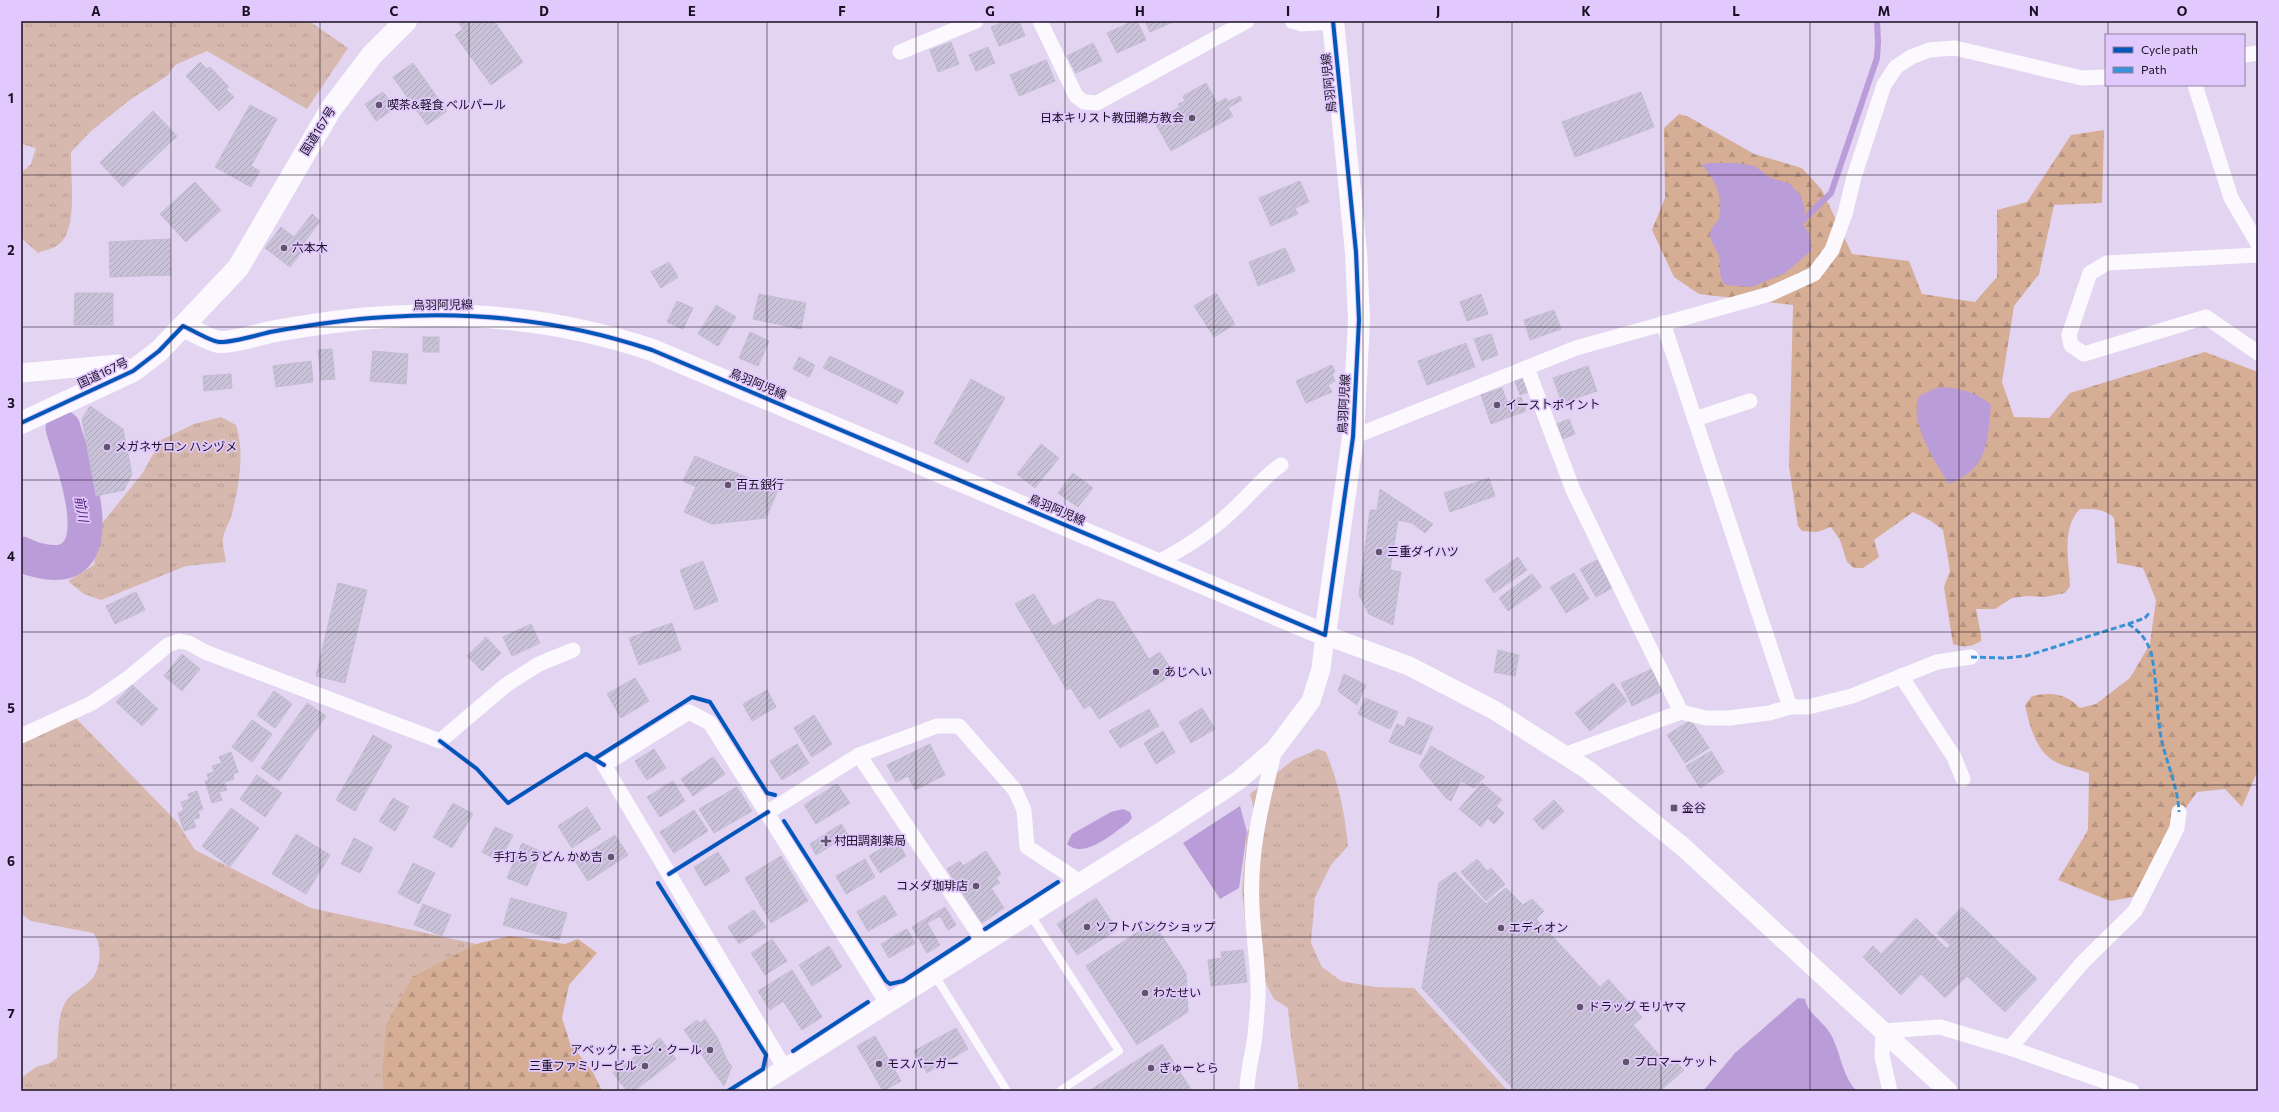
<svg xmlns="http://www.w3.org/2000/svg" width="2279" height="1112" font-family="Commissioner,'Noto Sans JP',sans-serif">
  <defs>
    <pattern id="grass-tufts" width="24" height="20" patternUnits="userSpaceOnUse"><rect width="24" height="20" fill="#d6b8ae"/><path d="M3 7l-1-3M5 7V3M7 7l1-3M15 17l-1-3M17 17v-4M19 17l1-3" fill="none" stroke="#b79d95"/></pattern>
    <pattern id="forest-firs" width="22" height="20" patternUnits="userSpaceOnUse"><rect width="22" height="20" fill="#d6ad95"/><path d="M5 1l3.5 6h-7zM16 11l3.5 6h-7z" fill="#b79480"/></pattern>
    <pattern id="building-hatch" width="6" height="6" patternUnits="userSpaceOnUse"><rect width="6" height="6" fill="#c9c2d8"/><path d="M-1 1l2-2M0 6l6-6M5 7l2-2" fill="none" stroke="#aca6b9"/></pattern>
  </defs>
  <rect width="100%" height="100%" fill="#e3d5f1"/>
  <g fill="url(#grass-tufts)">
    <path d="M21,21H309L348,48L307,109L207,51L175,65L167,76L131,99L91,131L71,152C70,175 79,231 58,245C53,249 44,250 38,253L21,238V173L31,164L36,148L21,144Z"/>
    <path d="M221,417L236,425C245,454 239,485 232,514C230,522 225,529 223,537C222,544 225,555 226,562L186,566L101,600L84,594L68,581L94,565L99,527L142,474L161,440L194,424Z"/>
    <path d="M67,709L177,822L195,850L311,908L476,944L413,976L382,1078L383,1091H21V1078L36,1067L50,1063L57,1058C59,1040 56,1019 65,1003C70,993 83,988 90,981C101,971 103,943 93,933L31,921L21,914V740Z"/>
    <path d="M1318,749L1326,752C1338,782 1345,813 1348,846L1331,865L1315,897L1311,943L1322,967L1341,981L1375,987L1414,988L1508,1091H1299L1291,1038L1288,1008L1274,999L1263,978L1247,939L1242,891L1247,832L1257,819L1250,794L1293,760Z"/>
  </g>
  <g fill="url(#forest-firs)">
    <path d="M1679,114L1689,117L1754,154L1802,168L1822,190L1852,254L1909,261L1922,294L1975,302L1997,277V210L2027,202L2071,135L2104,130L2102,203L2054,205L2039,274L2014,306L2002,382L2014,417L2049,418L2070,393L2205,352L2258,372V770L2242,807L2225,789L2197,792L2182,813L2133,897L2110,901L2058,880L2088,830L2089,773C2078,769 2064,767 2054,761C2036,751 2029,724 2025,705L2032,696C2052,692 2065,693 2080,708L2096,704L2130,678L2150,644L2156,600L2143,568L2117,563L2114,518C2104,508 2094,509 2080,509C2061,527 2069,562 2070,586L2065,593L2045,597L2028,596L2012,598L1995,609H1976L1981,635V641C1972,647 1964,648 1953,644L1944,587L1950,571L1943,530L1931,521L1913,512L1874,540L1879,557L1863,568H1854L1847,562L1840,540L1831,527L1817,532L1802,531L1798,526L1789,466L1793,305L1699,294L1674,277L1652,230L1665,198L1664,128Z"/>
    <polygon points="510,936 565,944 578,939 597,953 569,985 562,1018 570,1043 594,1074 602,1091 383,1091 382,1078 386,1025 413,976 476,944"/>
  </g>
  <g fill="#ba9cd8">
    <path d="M1709,163H1737L1755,166L1769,177L1790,184L1801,196L1805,210L1802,222L1810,235L1811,251L1785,273L1752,287L1725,285C1717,273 1722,269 1719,256C1717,248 1707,239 1711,231C1712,226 1717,223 1719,218C1724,198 1715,179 1702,165Z"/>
    <path d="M1939,387C1959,388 1975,391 1991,405C1987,443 1989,468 1949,484C1935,461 1909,424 1919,396Z"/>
    <polygon points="1240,806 1247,832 1239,888 1220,899 1183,843"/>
    <path d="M1123,809L1130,812L1132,818L1128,823C1113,833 1084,860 1067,844L1072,834L1111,812Z"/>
    <path d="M1798,998L1805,999C1808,1014 1822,1020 1830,1033C1841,1051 1841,1075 1857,1091H1703L1735,1053Z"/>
  </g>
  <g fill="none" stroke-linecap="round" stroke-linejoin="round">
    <polyline stroke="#ba9cd8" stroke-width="6" points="1801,222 1831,193 1877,58 1878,42 1877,21"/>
    <path stroke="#ba9cd8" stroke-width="35" d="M21,554C33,560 49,564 62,562C109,552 71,456 63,428"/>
  </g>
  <g fill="url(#building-hatch)" stroke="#c3bcd2">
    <polygon points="457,21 494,21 523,62 491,85 455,35 463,29"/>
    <polygon points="1007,21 1019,21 1025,36 999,46 991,27"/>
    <polygon points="1133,21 1137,21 1146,40 1117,53 1107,33"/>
    <polygon points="1145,21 1175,21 1150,32"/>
    <polygon points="951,42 959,64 938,72 930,50"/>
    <polygon points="1093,43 1102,61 1076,73 1067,56"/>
    <polygon points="988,47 995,63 976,71 969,55"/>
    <polygon points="1046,60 1055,81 1019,96 1010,75"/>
    <polygon points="200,62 207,69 210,67 229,87 226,89 234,97 219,111 186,76"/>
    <polygon points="413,63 447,111 427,125 393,77"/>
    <polygon points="1206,83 1217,103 1226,98 1228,102 1240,96 1242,100 1228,108 1233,116 1171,151 1154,121 1180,107 1178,104 1185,101 1183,96"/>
    <polygon points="383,92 395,108 376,121 365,104"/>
    <polygon points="1641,92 1654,127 1575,157 1562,122"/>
    <polygon points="250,105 277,119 251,166 260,171 251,187 215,167"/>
    <polygon points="153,111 177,136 123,187 100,163"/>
    <polygon points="1300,181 1309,202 1295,208 1298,214 1271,226 1259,198"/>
    <polygon points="195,182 221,210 186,242 160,214"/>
    <polygon points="312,214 320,221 304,243 307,245 290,267 265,248 281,227 294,237"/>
    <polygon points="170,239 171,275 110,277 109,242"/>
    <polygon points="1285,248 1295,271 1258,286 1249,262"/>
    <polygon points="669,262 678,277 661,288 651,272"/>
    <polygon points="75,293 113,293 113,325 74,325"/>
    <polygon points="1216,293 1235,324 1214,337 1194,306"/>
    <polygon points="759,294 806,303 801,329 753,319"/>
    <polygon points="1481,294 1488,314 1467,321 1460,302"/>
    <polygon points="677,301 693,308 683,329 667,322"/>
    <polygon points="716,305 736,317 718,346 698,334"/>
    <polygon points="1554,310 1561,329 1530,340 1524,320"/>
    <polygon points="750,332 769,341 758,366 739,358"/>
    <polygon points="1491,334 1498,355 1482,361 1474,339"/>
    <rect x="423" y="337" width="16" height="15"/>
    <polygon points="1466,343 1475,367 1427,385 1418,361"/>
    <polygon points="332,349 335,379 321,380 318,350"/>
    <polygon points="373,351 408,354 406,384 370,381"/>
    <polygon points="830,356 904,392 897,404 823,368"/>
    <polygon points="799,357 815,365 809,377 793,369"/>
    <polygon points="311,361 313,382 276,387 273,366"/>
    <polygon points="1332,365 1335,372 1332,374 1335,381 1328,385 1332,392 1306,403 1296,381"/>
    <polygon points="1588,366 1597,391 1562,403 1553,378"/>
    <polygon points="231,374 232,388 204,391 203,376"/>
    <polygon points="1526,378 1531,391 1520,395 1515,381"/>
    <polygon points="971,379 1005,398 968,463 934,443"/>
    <polygon points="1502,388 1507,402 1521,397 1526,411 1491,424 1481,395"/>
    <polygon points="90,406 123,429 132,474 124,490 96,496 82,419"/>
    <polygon points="1569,419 1575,434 1563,439 1557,424"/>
    <polygon points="1041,444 1059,458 1035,488 1017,474"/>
    <polygon points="695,456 778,490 766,518 712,524 684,512 696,487 683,481"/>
    <polygon points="1073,473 1093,488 1078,507 1058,493"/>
    <polygon points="1489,478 1495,496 1450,512 1444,493"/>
    <polygon points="1380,489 1433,524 1425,533 1412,523 1398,520 1390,570 1401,572 1393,625 1369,614 1359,595 1370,510 1377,510"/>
    <polygon points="1518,557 1527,570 1494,593 1485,580"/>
    <polygon points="1597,560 1612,588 1596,597 1580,569"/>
    <polygon points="703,561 718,601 695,610 680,570"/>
    <polygon points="1574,573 1589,599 1566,613 1550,587"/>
    <polygon points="1532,574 1542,587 1508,611 1499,598"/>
    <polygon points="338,583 367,590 345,683 316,676"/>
    <polygon points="136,592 145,610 115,624 106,606"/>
    <polygon points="1034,594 1053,626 1098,599 1114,602 1149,659 1160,652 1174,674 1099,719 1090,705 1084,709 1071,688 1067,690 1015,604"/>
    <polygon points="672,623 681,650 639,665 629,638"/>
    <polygon points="531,624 540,643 512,656 503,637"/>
    <polygon points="486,637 501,653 482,671 467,656"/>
    <polygon points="1498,650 1519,655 1515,676 1494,672"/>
    <polygon points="182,654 200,669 182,691 164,676"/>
    <polygon points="1652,669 1662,691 1632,706 1621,683"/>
    <polygon points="1344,674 1366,685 1357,705 1338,691"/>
    <polygon points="635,678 649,701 621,718 607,694"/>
    <polygon points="1613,683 1627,701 1590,731 1575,713"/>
    <polygon points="132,685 158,709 142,726 116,702"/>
    <polygon points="767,690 776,707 752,721 743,704"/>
    <polygon points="274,691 292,704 275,728 257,715"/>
    <polygon points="1365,698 1398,712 1390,729 1358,714"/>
    <polygon points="307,703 326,716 279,781 261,768"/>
    <polygon points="1202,708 1215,729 1191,743 1179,722"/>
    <polygon points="1149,709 1159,726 1120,748 1109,731"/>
    <polygon points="814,715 832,744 812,757 794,728"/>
    <polygon points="1408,717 1433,727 1421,755 1389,742 1397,724 1404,727"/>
    <polygon points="252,720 272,734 252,762 232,747"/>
    <polygon points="1691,720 1709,748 1685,763 1667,735"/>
    <polygon points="1163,731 1175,752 1156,764 1144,743"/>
    <polygon points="373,735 392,746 355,811 336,800"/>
    <polygon points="797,744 809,763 782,780 770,761"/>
    <polygon points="930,744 945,775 915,790 908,776 896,782 887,765"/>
    <polygon points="1431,746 1485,777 1474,788 1461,781 1451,801 1446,798 1419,766"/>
    <polygon points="654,749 666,768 647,780 635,761"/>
    <polygon points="1711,751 1724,772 1700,788 1686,766"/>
    <polygon points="231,752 238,772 233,774 234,779 224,782 227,790 219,792 222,800 212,803 205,781 209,780 207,774 214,772 212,766 222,763 219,757"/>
    <polygon points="713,757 725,774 693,796 681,779"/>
    <polygon points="257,775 282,793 265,817 240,799"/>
    <polygon points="673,781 685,801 660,817 647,797"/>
    <polygon points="1482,783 1502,800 1496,806 1504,813 1494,824 1488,818 1481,827 1459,809"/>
    <polygon points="837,784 850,803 816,824 804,805"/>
    <polygon points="737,787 752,811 714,833 699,809"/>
    <polygon points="197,791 203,809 198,811 200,817 193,820 196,827 184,831 178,813 184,810 181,802 190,799 188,794"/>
    <polygon points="393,798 409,807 395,831 379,821"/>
    <polygon points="1554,800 1564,811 1543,830 1533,819"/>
    <polygon points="453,803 473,814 452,848 433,837"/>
    <polygon points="587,807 601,829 572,848 558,826"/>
    <polygon points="231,808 259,828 230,867 202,846"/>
    <polygon points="694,810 708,831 674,853 660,832"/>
    <polygon points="841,824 848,835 816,855 810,844"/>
    <polygon points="495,827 513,835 500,861 482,852"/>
    <polygon points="296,834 330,855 306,894 272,874"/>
    <polygon points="615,835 628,855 588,881 575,861"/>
    <polygon points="354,838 373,848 360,873 341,864"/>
    <polygon points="896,839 906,856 880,873 869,856"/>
    <polygon points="522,843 542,852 527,886 507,878"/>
    <polygon points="986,851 1001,874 996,878 1000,883 991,888 1004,908 982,923 947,869 960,861 963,866"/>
    <polygon points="718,852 730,871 705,886 694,867"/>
    <polygon points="781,856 808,901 771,923 745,878"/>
    <polygon points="865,859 875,877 846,894 836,876"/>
    <polygon points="1477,859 1487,871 1491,868 1505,884 1486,901 1461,872"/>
    <polygon points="413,863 435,873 419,904 398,893"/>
    <polygon points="1455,872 1486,904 1506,888 1523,905 1532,899 1544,911 1536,919 1600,987 1608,979 1642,1017 1633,1025 1668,1065 1674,1060 1684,1070 1660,1091 1515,1091 1422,988 1439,883"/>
    <polygon points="885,895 897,915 868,931 857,912"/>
    <polygon points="511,898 567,913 559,940 503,925"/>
    <polygon points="1096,898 1117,930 1077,955 1057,924"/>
    <polygon points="423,904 451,915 442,936 414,925"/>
    <polygon points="945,907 956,925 948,930 940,916 927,923 940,945 927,953 912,927"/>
    <polygon points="1962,907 2037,979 2005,1012 1967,976 1945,998 1921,974 1901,995 1863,957 1873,946 1881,954 1916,918 1947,949 1950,945 1937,933"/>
    <polygon points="754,910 766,927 739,944 728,927"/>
    <polygon points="1153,922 1186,973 1188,1012 1137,1045 1086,966"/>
    <polygon points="907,929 915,943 889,958 881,944"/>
    <polygon points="772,939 787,961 765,975 751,953"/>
    <polygon points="829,946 842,967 812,986 799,965"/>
    <polygon points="1243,950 1247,982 1211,986 1208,960 1222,958 1221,952"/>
    <polygon points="792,970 822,1017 802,1030 783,1001 770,1010 758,991"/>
    <polygon points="705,1019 718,1039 728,1062 732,1066 724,1086 684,1030 697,1020 700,1023"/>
    <polygon points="956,1028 968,1049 927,1073 914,1051"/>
    <polygon points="875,1036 901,1081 883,1091 857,1046"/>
    <polygon points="660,1038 676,1059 634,1091 627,1091 613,1073"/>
    <polygon points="1162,1044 1192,1091 1089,1091"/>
  </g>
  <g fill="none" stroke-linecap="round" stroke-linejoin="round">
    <g stroke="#fbf9fd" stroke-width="8">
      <polyline points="1030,914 1119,1051 1060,1091"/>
      <polyline points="934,974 1007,1091"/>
    </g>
    <g stroke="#fbf9fd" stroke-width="15">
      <polyline points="1040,21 1076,96 1084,102 1097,103 1247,21"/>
      <polyline points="1292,21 1302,24 1333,22"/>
      <polyline points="900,52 976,21"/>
      <polyline points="2244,55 2258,53"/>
      <polyline points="2195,85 2231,198 2258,244"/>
      <polyline points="2258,255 2107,263 2090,273 2069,335 2071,345 2084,354 2206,317 2258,353"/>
      <polyline points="1663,323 1790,707"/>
      <polyline points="1527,368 1573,490 1681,712"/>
      <polyline points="1695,419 1750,401"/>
      <polyline points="1353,437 1576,348 1770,294 1814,274 1832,250 1845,214 1854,177 1884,85 1896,67 1911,57 1929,50 1955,48 2082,78 2106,77"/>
      <path d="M1157,563C1184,548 1209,533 1232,511C1248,497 1265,475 1281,465"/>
      <polyline points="1901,676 1954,757 1963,779"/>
      <polyline points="21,736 92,703 127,679 168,645 179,641 189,643 205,652 440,741 506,685 539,664 573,650"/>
      <polyline points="859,755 984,942"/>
      <polyline points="1564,755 1681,712 1706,718 1729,718 1769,713 1790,707 1808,707 1852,696 1937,662 1971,657"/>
      <polyline points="768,812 859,755 937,726 959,726 1015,790 1024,810 1027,847 1079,881"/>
      <polyline points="2010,1048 2083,962 2135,911 2177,828 2179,812"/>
      <polyline points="784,1067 604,765 689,712 710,723 887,1003"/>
      <path d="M1247,1091C1247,1074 1251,1060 1254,1043C1256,1029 1257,1013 1258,998C1259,967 1253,937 1252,907C1249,850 1262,803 1275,749"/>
      <polyline points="1890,1091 1882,1056 1883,1031 1940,1027 2010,1048 2132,1091"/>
    </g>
    <g stroke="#fbf9fd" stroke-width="19">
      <polyline points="21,373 118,364 133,371"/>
      <polyline points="749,1091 1165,829 1239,780 1275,749 1311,701 1321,669 1325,635 1409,666 1494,710 1588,770 1682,846 1948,1091"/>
    </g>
    <path stroke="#fbf9fd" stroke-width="22" d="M183,326C192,330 210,341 219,342C231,343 258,335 270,332C309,325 348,319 387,317C477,311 566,321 652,350L1325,635L1353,437L1359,320L1356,252L1333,21"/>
    <polyline stroke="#fbf9fd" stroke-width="22" points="21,423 133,371 159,351 183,326 238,268 331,109 372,55 406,21"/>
    <g stroke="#3992d5" stroke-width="3" stroke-dasharray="6 3" stroke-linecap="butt">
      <path d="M2128,624C2140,631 2146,639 2151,652C2157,679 2156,709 2161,737C2166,762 2178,787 2179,812"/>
      <polyline points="1971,657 2003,658 2026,656 2128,624 2145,618 2149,613"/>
    </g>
    <defs>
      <g id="cycleway">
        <path d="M21,423L133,371L159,351L183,326C192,330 210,341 219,342C231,343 258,335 270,332C309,325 348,319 387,317C477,311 566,321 652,350L1325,635L1353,437L1359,320L1356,252L1333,21"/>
        <polyline points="440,741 477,769 508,803 586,754 604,765"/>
        <polyline points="594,759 692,697 710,702 767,793 775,795"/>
        <polyline points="784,821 886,981 890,984 903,981 969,938"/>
        <polyline points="669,874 768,812"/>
        <polyline points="658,883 766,1055 763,1069 728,1091"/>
        <polyline points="985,929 1058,882"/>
        <polyline points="793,1051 868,1002"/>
      </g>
    </defs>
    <use href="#cycleway" stroke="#e2c9fd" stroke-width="6"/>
    <use href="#cycleway" stroke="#0057b8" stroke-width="4"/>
  </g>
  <path fill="none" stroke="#191022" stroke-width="1" stroke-opacity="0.55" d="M171,21V1091M320,21V1091M469,21V1091M618,21V1091M767,21V1091M916,21V1091M1065,21V1091M1214,21V1091M1363,21V1091M1512,21V1091M1661,21V1091M1810,21V1091M1959,21V1091M2108,21V35M2108,85V1091M21,175H2258M21,327H2258M21,480H2258M21,632H2258M21,785H2258M21,937H2258"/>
  <g fill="#60556a" stroke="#e2c9fd" stroke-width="1.5">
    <circle cx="379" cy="105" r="4"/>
    <circle cx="1192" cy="118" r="4"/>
    <circle cx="284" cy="248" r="4"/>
    <circle cx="1497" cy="405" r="4"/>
    <circle cx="107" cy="447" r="4"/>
    <circle cx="728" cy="485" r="4"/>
    <circle cx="1379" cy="552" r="4"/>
    <circle cx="1156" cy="672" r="4"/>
    <rect x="1670" y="804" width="8" height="8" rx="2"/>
    <path d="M824 835h4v4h4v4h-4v4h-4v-4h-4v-4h4z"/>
    <circle cx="611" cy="857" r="4"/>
    <circle cx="976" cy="886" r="4"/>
    <circle cx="1087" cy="927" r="4"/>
    <circle cx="1501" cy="928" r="4"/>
    <circle cx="1145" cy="993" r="4"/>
    <circle cx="1580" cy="1007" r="4"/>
    <circle cx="710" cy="1050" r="4"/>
    <circle cx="1626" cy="1062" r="4"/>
    <circle cx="879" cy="1064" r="4"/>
    <circle cx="645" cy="1066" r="4"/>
    <circle cx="1151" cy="1068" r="4"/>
  </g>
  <g text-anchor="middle" stroke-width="3.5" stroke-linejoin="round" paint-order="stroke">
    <g font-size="12" fill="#191022" stroke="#e2c9fd">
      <text transform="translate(1329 83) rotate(-96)" y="4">鳥羽阿児線</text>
      <text transform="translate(318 131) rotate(-58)" y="4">国道167号</text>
      <text transform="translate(443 305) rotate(-1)" y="4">鳥羽阿児線</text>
      <text transform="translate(103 373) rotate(-25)" y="4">国道167号</text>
      <text transform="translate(758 384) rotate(23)" y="4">鳥羽阿児線</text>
      <text transform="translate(1344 404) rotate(-87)" y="4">鳥羽阿児線</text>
      <text transform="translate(1057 510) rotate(23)" y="4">鳥羽阿児線</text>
    </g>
    <g font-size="12" fill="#191022" stroke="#e2c9fd" text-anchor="start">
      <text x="387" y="109">喫茶&amp;軽食 ベルパール</text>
      <text x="1184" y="122" text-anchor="end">日本キリスト教団鵜方教会</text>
      <text x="292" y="252">六本木</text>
      <text x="1505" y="409">イーストポイント</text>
      <text x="115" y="451">メガネサロン ハシヅメ</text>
      <text x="736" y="489">百五銀行</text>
      <text x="1387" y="556">三重ダイハツ</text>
      <text x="1164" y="676">あじへい</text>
      <text x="1682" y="812">金谷</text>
      <text x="834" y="845">村田調剤薬局</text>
      <text x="603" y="861" text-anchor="end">手打ちうどん かめ吉</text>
      <text x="968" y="890" text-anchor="end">コメダ珈琲店</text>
      <text x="1095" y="931">ソフトバンクショップ</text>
      <text x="1509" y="932">エディオン</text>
      <text x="1153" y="997">わたせい</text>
      <text x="1588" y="1011">ドラッグ モリヤマ</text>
      <text x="702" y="1054" text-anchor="end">アベック・モン・クール</text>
      <text x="1634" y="1066">プロマーケット</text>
      <text x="887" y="1068">モスバーガー</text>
      <text x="637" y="1070" text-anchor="end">三重ファミリービル</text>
      <text x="1159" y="1072">ぎゅーとら</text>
    </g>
    <g font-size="13" font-style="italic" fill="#522078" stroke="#e2c9fd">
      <text transform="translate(82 509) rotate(80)" y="5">前川</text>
    </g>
  </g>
  <rect width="2279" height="1112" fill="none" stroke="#e2c9fd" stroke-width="44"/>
  <rect x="2105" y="34" width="140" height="52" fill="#e2c9fd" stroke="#927fa5"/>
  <rect x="2113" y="47" width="20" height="6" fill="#0057b8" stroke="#927fa5"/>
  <text x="2141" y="54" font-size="12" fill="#191022">Cycle path</text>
  <rect x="2113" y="67" width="20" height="6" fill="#3992d5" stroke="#927fa5"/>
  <text x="2141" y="74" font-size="12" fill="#191022">Path</text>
  <rect x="22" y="22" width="2235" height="1068" fill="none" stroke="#191022" stroke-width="1.5"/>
  <g font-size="13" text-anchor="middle" font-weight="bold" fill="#191022">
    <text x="96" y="16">A</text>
    <text x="246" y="16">B</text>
    <text x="394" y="16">C</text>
    <text x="544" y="16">D</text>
    <text x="692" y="16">E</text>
    <text x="842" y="16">F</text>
    <text x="990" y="16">G</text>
    <text x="1140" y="16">H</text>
    <text x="1288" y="16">I</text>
    <text x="1438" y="16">J</text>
    <text x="1586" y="16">K</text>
    <text x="1736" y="16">L</text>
    <text x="1884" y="16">M</text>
    <text x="2034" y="16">N</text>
    <text x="2182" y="16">O</text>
    <text x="11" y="103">1</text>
    <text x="11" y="255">2</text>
    <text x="11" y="408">3</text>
    <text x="11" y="561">4</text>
    <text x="11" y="713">5</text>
    <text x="11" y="866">6</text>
    <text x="11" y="1018">7</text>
  </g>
</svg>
